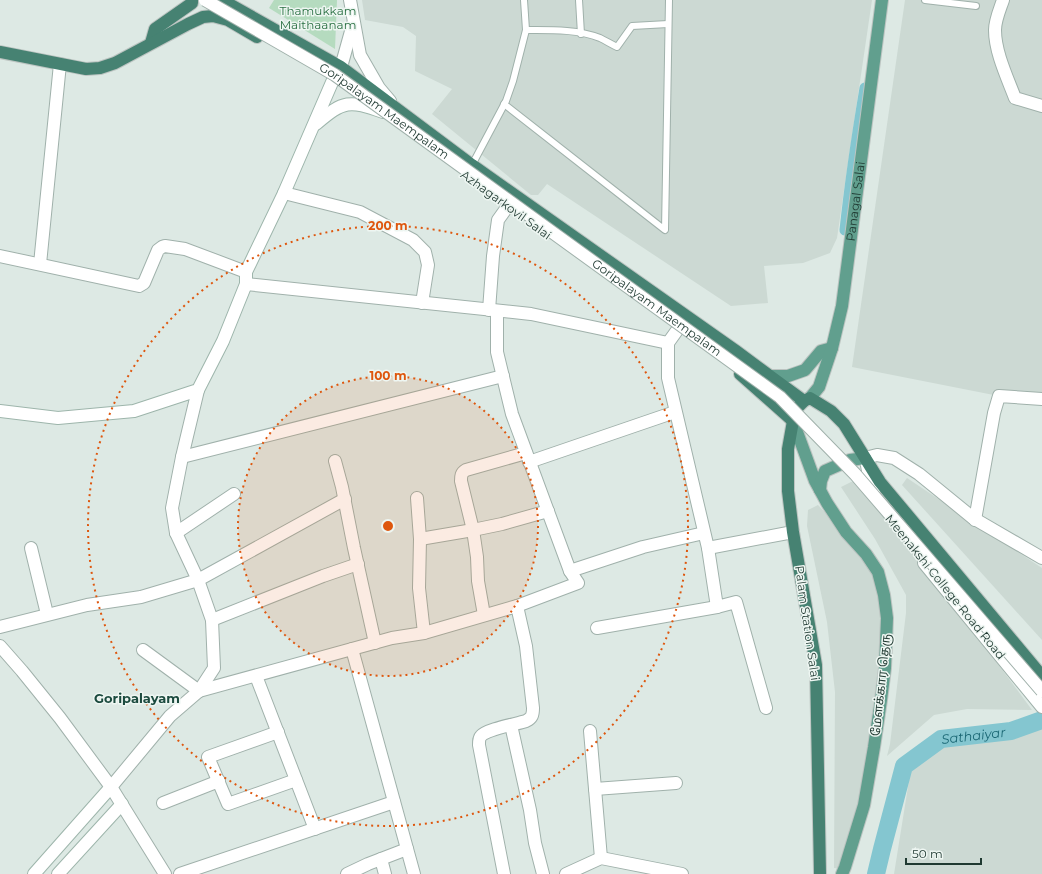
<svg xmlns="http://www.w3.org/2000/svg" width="1042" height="874" font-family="Montserrat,'Noto Sans Tamil',sans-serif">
  <rect width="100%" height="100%" fill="#dde9e4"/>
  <g fill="#ccd9d3">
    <polygon points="362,0 872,0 837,238 830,253 803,263 764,266 768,303 731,306 547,184 538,195 531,195 432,114 452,89 415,71 416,36 403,27 365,20"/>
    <polygon points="905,0 1042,0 1042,399 1014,399 852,367"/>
    <polygon points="907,478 1042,568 1042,640 902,485"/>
    <polygon points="862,480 1032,710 967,709 934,715 887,756 890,744 906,613 906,595 875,539 841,487 851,482"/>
    <polygon points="818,505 864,553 886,608 866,775 843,869 834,868 835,692 827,622 807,526 808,510"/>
    <polygon points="1042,729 1042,874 894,874 911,768 943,744 1013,738"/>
  </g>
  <polygon fill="#b5dbbf" points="274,0 337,0 335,49 269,8"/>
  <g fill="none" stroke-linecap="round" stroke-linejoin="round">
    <path stroke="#84c6d0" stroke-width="11" d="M845,230C850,183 857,136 865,88"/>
    <path stroke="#84c6d0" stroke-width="18" id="s1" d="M876,874L882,849L904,766L941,739L1011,731L1042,720"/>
    <defs>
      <g id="service">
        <polyline points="579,0 581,34"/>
        <polyline points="925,0 976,6"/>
        <path d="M526,30C549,30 578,29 600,38C606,41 611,44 617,47L632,26L668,24"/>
        <polyline points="504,104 665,230 669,0"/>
        <polyline points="472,165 506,101 513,81 526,30 524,0"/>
      </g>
      <g id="minor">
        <path d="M1003,0C1000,9 995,20 995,30C995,52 1007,77 1015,98L1042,106"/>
        <polyline points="284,193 360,212 413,240 425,252 428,265 422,303"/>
        <polyline points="0,256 139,286 144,283 158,250 162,247 165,246 185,249 246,272"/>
        <polyline points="40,264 60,64"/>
        <polyline points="246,284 531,314 668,343"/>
        <polyline points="489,310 493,256 498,220 508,206"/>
        <polyline points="678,329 668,343 668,378 708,548 717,607 736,602 766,708"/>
        <polyline points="182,457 503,376"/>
        <polyline points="865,458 877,455 894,458 919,474 973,518 1042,558"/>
        <polyline points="335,461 342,487 354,548 375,643"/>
        <polyline points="529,462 675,412"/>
        <polyline points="417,498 420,539 419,588 424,633"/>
        <polyline points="975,520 994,413 999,396 1042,399"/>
        <polyline points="176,533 234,494"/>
        <polyline points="420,539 473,530 502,524 548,511"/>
        <polyline points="31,548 47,614"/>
        <polyline points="708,548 793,532"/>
        <polyline points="570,571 643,547 704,533"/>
        <path d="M484,615L478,581L477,557L473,530L461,481C461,476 461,473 466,470L526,453"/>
        <polyline points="212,620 323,576 358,564"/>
        <polyline points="0,627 87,605 141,597 198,580 345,499"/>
        <polyline points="597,628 717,607"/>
        <polyline points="0,646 22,671 60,718 111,787 165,874"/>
        <polyline points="352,649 414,874"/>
        <polyline points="143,650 199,691"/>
        <polyline points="256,676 315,829"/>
        <polyline points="199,691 392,638 424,633 517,606 578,583 570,571 512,414 497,352 497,311"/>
        <polyline points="511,725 530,810 535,843 543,874"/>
        <polyline points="590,731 601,858"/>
        <polyline points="278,732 208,757 228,804 296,780"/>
        <polyline points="111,787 170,716 199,691 214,668 212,620 198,580 176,533 172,508 182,457 198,390"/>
        <polyline points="595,789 676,783"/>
        <polyline points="163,803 219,781"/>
        <polyline points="381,859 385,874"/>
        <polyline points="180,874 394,802"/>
        <polyline points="347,874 368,864 407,849"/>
        <path d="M504,874L479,745C479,741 479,738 481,736C487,729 517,724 526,721C532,718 533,715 533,708L526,646L517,606"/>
      </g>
      <g id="tertiary">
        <polyline points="350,0 360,55 379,88 390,101"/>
        <polyline points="341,67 353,24"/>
        <polyline points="866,460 870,482 875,496"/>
        <polyline points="924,563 1042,707"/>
        <polyline points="566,874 601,858 682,874"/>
      </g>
      <g id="secondary">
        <path d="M316,124C344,100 349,100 383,112"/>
        <polyline points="0,411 58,418 134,411 198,390 223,341 246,284 246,272 284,193 333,80"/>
        <polyline points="34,874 111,787"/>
        <polyline points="58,874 122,804"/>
      </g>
      <g id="primary">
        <polyline points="770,376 788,376 805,370 821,351 832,348"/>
        <path id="s2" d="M810,398L819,387L832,348L842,306L882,0"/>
        <polyline points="793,421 815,481 827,503 846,532 866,554 878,572 884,595 887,618 885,668 881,700 874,747 864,805 845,867 842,874"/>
        <polyline points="820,490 821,481 825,471 850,460 865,458"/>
      </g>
      <g id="trunk">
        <polyline points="222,0 341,67 472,165 736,351 804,401"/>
        <polyline points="151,43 155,29 192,3 192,0"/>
        <polyline points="0,52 86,69 100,68 115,63 188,24 203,17 213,16 228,20 257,37"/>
        <polyline points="740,374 793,421"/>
        <polyline points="820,874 816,665 793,532 788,491 788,449 793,421 797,408 804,401 810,398 831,411 844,424 880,482 1042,676"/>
      </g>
    </defs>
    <use href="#service" stroke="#a0b1ab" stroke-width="8"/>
    <use href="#minor" stroke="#a0b1ab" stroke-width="14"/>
    <use href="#tertiary" stroke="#a0b1ab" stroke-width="14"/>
    <use href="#secondary" stroke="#9db5ab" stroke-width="14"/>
    <use href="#primary" stroke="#bcc4c1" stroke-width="14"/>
    <use href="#trunk" stroke="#bcc4c1" stroke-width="14"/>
    <use href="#service" stroke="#fff" stroke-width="6"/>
    <use href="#minor" stroke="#fff" stroke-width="12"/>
    <use href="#tertiary" stroke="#fff" stroke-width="12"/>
    <use href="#secondary" stroke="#fff" stroke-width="12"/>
    <use href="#primary" stroke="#619f8e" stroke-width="12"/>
    <use href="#trunk" stroke="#468272" stroke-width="12"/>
    <defs>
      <g id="minor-bridge">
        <path id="s3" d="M205,0L335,75L780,397L855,474L1042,691"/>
      </g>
    </defs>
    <use href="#minor-bridge" stroke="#a0b1ab" stroke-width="14" stroke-linecap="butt"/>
    <use href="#minor-bridge" stroke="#fff" stroke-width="12"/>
  </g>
  <circle cx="388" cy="526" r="150" fill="#de570e" fill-opacity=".12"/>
  <g fill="none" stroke="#de570e" stroke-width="2" stroke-dasharray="2 4">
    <circle cx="388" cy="526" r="150"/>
    <circle cx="388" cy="526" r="300"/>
  </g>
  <g text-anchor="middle" stroke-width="3" stroke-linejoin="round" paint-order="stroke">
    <g font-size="12" fill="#296f42" stroke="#eef6f2">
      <text x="318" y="15">Thamukkam<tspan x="318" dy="14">Maithaanam</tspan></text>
    </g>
    <g font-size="12" fill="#1f3931" stroke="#eef6f2">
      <text dy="4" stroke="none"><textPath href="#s3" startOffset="211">Goripalayam Maempalam</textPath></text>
      <text dy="4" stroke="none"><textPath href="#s2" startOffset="204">Panagal Salai</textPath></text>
      <text transform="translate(506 205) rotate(36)" y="4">Azhagarkovil Salai</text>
      <text dy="4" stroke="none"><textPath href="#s3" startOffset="547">Goripalayam Maempalam</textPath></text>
      <text transform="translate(945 587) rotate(51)" y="4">Meenakshi College Road Road</text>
      <text transform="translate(807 623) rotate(82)" y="4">Palam Station Salai</text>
      <text transform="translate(881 685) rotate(-84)" y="4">மேளக்கார தெரு</text>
    </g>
    <g font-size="13" font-weight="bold" fill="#1b4a3e" stroke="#eef6f2">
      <text x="137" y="703">Goripalayam</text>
    </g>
    <g font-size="13" font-style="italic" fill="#1a6774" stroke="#eef6f2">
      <text dy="5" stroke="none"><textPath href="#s1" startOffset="190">Sathaiyar</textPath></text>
    </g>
  </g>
  <circle cx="388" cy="526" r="6" fill="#de570e" stroke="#eef6f2" stroke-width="2"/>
  <g font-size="12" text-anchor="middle" font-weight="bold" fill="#de570e" stroke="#eef6f2" stroke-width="3" stroke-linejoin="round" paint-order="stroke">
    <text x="388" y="230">200 m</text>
    <text x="388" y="380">100 m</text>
  </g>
  <path d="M906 858v6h75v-6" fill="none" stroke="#1f3931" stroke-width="2"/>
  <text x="912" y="858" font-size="12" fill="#1f3931" stroke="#eef6f2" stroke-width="3" paint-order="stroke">50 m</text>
</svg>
